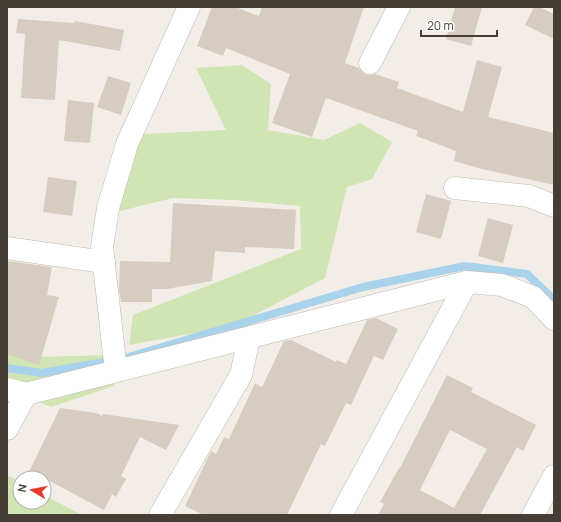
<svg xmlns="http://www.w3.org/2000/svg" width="561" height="522" font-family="Manrope,sans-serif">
  <rect width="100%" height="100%" fill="#f2eee7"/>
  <g fill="#d1e4b3">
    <polygon points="242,65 271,84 268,130 324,140 360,123 392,142 372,179 347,187 325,278 233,326 129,345 133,315 301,249 300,206 234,200 173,198 120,211 117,180 142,134 226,130 196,68"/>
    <polygon points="7,347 30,357 115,355 114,386 51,407 7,388"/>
    <polygon points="7,475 20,482 20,502 44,502 44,495 82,515 7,515"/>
  </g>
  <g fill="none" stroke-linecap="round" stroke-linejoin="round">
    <polyline stroke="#a8d3eb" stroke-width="8" points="7,368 41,373 122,359 363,287 465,266 527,274 554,300"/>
  </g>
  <g fill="#d6ccc0" fill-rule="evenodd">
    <polygon points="212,7 235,7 259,16 262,7 364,7 345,63 359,68 360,70 365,74 370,75 375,74 399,82 397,88 463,112 477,60 502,67 488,117 554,133 554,185 478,168 454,161 456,151 416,136 418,131 326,98 312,137 272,123 290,74 226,48 223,56 197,46"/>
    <polygon points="455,7 482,7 471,46 446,39"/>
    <polygon points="534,7 539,7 554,14 554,39 525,25"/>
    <polygon points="18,19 74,23 75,21 124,30 120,51 59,40 55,100 21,98 25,34 16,33"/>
    <polygon points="108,76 131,83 121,115 97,107"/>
    <polygon points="68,100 94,103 90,143 64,141"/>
    <polygon points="48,177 77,181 72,216 43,212"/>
    <polygon points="426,194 451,201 441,239 416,232"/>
    <polygon points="173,203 296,210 294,249 245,247 245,253 215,251 212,281 167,289 152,289 152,302 121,302 119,290 120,261 170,262"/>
    <polygon points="488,218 513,225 503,263 478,256"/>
    <polygon points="7,261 52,267 47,295 59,297 39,365 7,354"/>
    <polygon points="376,318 398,329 383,360 374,356 351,405 346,403 325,446 321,444 287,515 204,515 185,506 211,451 216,454 224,437 229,439 255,383 262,387 284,341 291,340 336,362 337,360 346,364 367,320"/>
    <path d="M447,375L473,388L471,392L536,425L523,451L517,447L480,515H378L384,504L380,502L399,468H400ZM450,430L487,449L454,508L420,490Z"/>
    <polygon points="60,408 96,413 102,416 103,414 179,425 166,450 140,437 121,476 126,479 116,497 112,494 104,510 44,478 26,478"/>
  </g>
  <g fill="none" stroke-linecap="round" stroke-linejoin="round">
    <defs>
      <g id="minor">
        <polyline points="370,63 399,7"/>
        <polyline points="455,188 529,196 554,206"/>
        <polyline points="7,248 104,262"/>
        <polyline points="116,371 102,247 108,208 127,144 189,7"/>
        <polyline points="7,389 26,394 467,282 502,285 533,297 554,319"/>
        <polyline points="7,429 26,394"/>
        <polyline points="160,515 241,375 249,338"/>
        <polyline points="341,515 467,282"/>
        <polyline points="533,515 554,476"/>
      </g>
    </defs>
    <use href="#minor" stroke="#c0b8ad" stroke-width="23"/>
    <use href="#minor" stroke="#fff" stroke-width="22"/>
  </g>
  <rect width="561" height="522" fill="none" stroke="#453e37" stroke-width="16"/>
  <g transform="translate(32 490) rotate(280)"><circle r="19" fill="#ffffff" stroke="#b5b2af"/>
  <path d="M0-3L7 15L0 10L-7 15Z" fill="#ea3826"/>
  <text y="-6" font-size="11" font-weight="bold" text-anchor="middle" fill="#453e37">N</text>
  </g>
  <path d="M421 30v6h76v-6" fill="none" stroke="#453e37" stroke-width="2"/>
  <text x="427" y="30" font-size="12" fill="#453e37" stroke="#ffffff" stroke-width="3" paint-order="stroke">20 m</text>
</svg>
